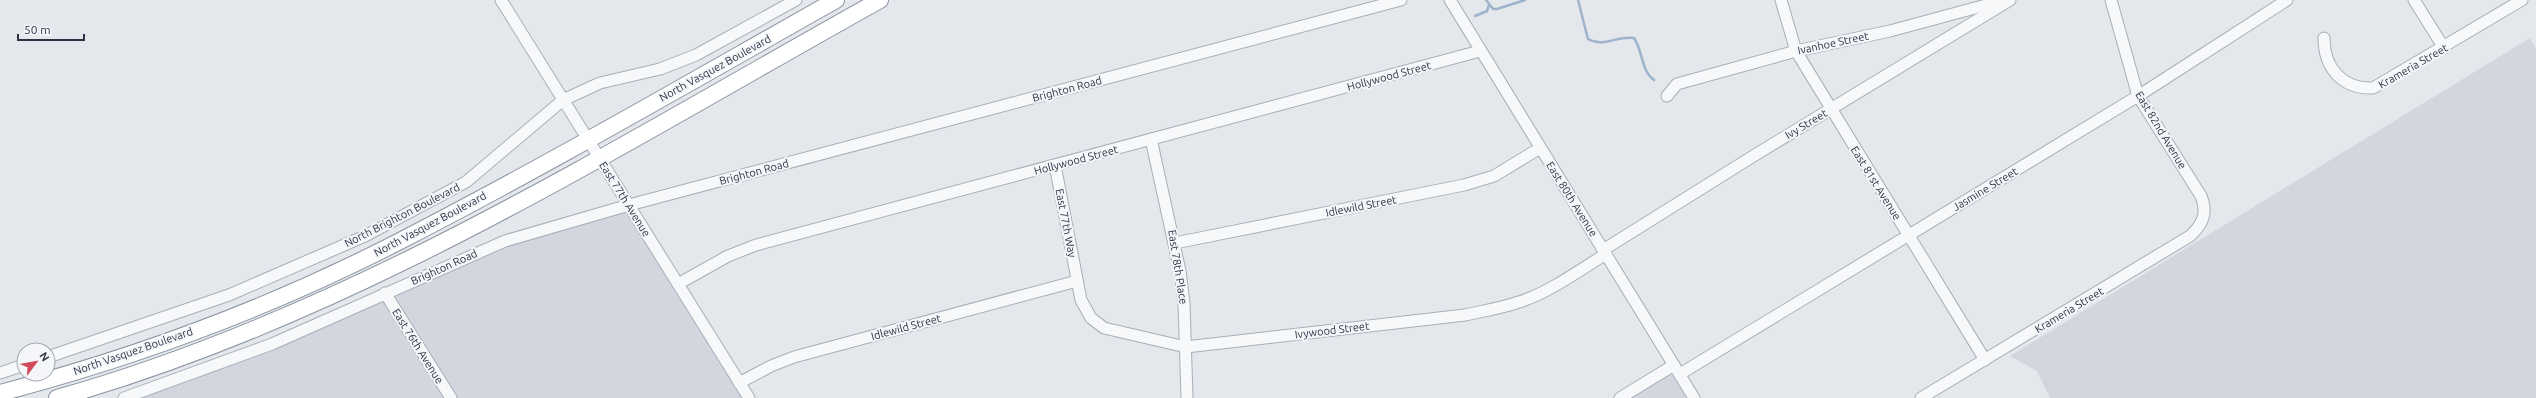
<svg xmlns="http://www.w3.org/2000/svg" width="2536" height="398" font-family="Ubuntu,sans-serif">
  <rect width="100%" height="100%" fill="#e4e7ec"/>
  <g fill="#d2d6de">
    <polygon points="2530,38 2536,48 2536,398 2050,398 2037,371 2010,356"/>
    <polygon points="626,207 749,398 124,398 170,383 453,263"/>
    <polygon points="1672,372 1688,398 1630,398"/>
  </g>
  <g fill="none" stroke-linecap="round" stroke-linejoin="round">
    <g stroke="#9fb4cc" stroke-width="2.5">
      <polyline points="1486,0 1493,9 1497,9 1525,0"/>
      <path d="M1578,0L1588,39C1604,48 1618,35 1634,38C1643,51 1641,71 1654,80"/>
      <polyline points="1475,16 1487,11 1489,5"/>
    </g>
    <defs>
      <g id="minor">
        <polyline points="501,0 749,398"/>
        <polyline points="1450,0 1694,398"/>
        <polyline points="1781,0 1796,51 1985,360"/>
        <polyline points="2414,0 2444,48"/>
        <path d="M2324,38C2324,68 2342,89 2373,88L2522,0"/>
        <polyline points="1667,96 1677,84 1796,51 1890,31 2001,1"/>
        <polyline points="1151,139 1180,271 1184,303 1187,398"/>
        <path d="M1055,165L1081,300L1091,318L1104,328L1186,347L1465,315C1483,311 1502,308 1519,302C1550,292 1578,271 1606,254"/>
        <polyline points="1175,243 1464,185 1494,176 1540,148"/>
        <polyline points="1603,250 1755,155 2010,0"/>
        <polyline points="678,284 728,256 756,245 1480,51"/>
        <polyline points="385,293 451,398"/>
        <polyline points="48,357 229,295 365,236 466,182 563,100 600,83 660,69 696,55 796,0"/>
        <polyline points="0,373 24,365"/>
        <polyline points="1680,374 2138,96 2287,0"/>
        <polyline points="739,383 771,366 794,357 1077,281"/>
        <polyline points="124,398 272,344 505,241 629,205 1401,0"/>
        <polyline points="1620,398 1674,365"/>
        <path d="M1921,398L2190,236C2203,224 2208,213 2201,196L2138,96L2111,0"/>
      </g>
      <g id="highway">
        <path d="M0,393C137,357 274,306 400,241C548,165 692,81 836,0"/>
        <path d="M57,398C352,315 614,148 880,0"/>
      </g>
    </defs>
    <use href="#minor" stroke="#a9aeb7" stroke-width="13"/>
    <use href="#highway" stroke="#8b94a3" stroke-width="18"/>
    <use href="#minor" stroke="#f7f8fa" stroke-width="11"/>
    <use href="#highway" stroke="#fff" stroke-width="16"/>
  </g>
  <g text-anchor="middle" stroke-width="4" stroke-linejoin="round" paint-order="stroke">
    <g font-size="11" fill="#2b3445" stroke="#f4f6f9">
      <text transform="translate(1833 43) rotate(-12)" y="4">Ivanhoe Street</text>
      <text transform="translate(2413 66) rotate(-30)" y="4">Krameria Street</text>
      <text transform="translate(715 68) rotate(-29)" y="4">North Vasquez Boulevard</text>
      <text transform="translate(1389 76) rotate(-15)" y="4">Hollywood Street</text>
      <text transform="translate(1067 89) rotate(-15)" y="4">Brighton Road</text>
      <text transform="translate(1806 124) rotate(-31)" y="4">Ivy Street</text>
      <text transform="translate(2161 130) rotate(59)" y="4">East 82nd Avenue</text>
      <text transform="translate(1076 160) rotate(-15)" y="4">Hollywood Street</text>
      <text transform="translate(754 172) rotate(-15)" y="4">Brighton Road</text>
      <text transform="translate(1876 183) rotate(58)" y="4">East 81st Avenue</text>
      <text transform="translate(1985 189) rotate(-31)" y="4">Jasmine Street</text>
      <text transform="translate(625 199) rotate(58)" y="4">East 77th Avenue</text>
      <text transform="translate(1572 199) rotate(58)" y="4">East 80th Avenue</text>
      <text transform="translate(1361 206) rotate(-11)" y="4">Idlewild Street</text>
      <text transform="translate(402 215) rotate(-27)" y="4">North Brighton Boulevard</text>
      <text transform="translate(1066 223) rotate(79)" y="4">East 77th Way</text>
      <text transform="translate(430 224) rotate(-28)" y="4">North Vasquez Boulevard</text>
      <text transform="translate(444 267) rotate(-24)" y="4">Brighton Road</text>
      <text transform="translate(1178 267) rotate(81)" y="4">East 78th Place</text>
      <text transform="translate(2069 310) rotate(-31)" y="4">Krameria Street</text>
      <text transform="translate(906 327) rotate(-15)" y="4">Idlewild Street</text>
      <text transform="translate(1332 330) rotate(-7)" y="4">Ivywood Street</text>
      <text transform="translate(418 346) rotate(58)" y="4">East 76th Avenue</text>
      <text transform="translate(133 351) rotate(-19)" y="4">North Vasquez Boulevard</text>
    </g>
  </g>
  <g transform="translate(36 362) rotate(58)"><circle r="19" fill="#f4f6f9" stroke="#a4a8b1"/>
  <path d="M0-3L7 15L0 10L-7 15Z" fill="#d1495b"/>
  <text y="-6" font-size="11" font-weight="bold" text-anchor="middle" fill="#2b3445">N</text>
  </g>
  <path d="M18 34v6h66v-6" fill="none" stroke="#2b3445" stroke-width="2"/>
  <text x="24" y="34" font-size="12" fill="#2b3445" stroke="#f4f6f9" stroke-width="3" paint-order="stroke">50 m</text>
</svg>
